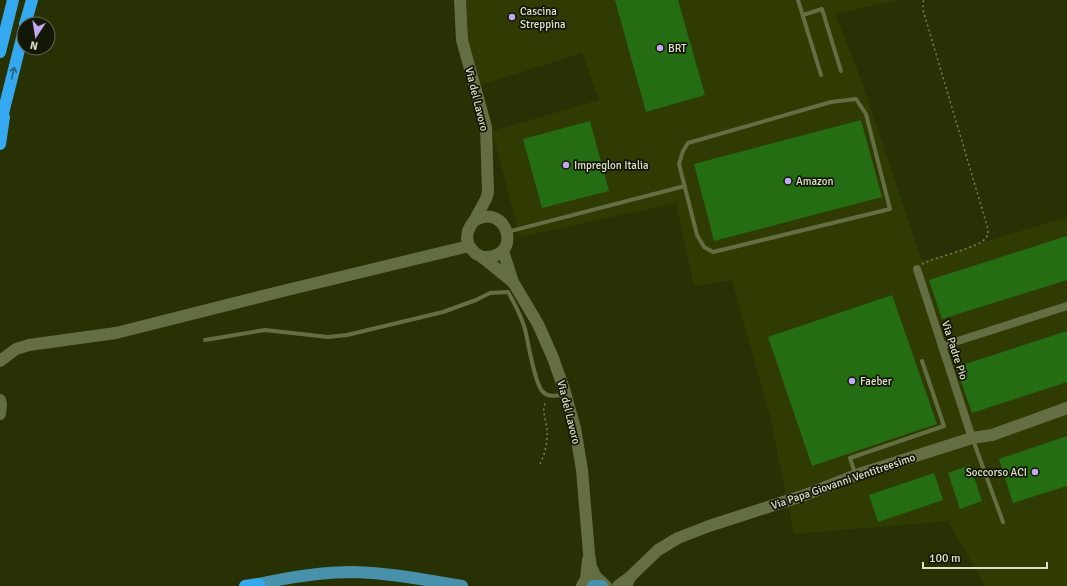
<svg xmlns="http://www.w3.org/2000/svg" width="1067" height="586" font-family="Signika,sans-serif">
  <rect width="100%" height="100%" fill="#283104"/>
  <polygon fill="#303a03" points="464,0 898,0 835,14 860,77 922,261 1067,217 1067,586 985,586 948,521 794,534 771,421 732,280 694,286 676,203 520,237 492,131 599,100 582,53 481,85 465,40"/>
  <g fill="#246d13">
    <polygon points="615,0 678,0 705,95 646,112"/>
    <polygon points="861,120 882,197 714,241 694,164"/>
    <polygon points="590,121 609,191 542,208 523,139"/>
    <polygon points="1067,236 1067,280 942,319 929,280"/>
    <polygon points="892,295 937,424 812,466 768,337"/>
    <polygon points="1067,331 1067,382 972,413 956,367"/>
    <polygon points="1067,436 1067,486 1013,503 999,459"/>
    <polygon points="970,465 982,501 960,509 948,473"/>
    <polygon points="934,473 943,500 878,522 869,495"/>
  </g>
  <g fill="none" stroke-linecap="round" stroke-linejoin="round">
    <g stroke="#777f5b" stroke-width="1.5" stroke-dasharray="2 3" stroke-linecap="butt">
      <path d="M922,264C936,257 978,248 986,238C988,235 988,233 988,229L923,10V2L924,0"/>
      <path d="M540,464C545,454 548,441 547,429C546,420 541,410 546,401"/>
    </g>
    <g stroke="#636e42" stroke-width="4">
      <polyline points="798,0 821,75"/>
      <polyline points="803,15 822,9 841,71"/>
      <polygon points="856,99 866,114 890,209 713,252 704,247 697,235 679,164 683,151 688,143 831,102"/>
      <polyline points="507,232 685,186"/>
      <path d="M205,340L265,330L328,337L347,335L443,312L476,300L490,293L508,292C515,304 521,316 525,329C528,342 535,385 543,392C548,397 556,396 563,395"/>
      <polyline points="973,440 1003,522"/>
      <polyline points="855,473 850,458 944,426 922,361"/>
    </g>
    <g stroke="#636e42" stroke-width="8">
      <polyline points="917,269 972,438"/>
      <polyline points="942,346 1067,306"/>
    </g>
    <g stroke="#636e42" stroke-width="12">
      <polyline points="460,0 462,40 486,127 488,192 486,199 474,221 471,225 468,231 467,238 469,246 475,253 482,257 513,282"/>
      <path d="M474,221C507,200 525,260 482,257"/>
      <polyline points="503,251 513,282 538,324 553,358 564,389 575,428 582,470 589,553 591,567 596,577 606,586"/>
      <polyline points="0,361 16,349 29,345 116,333 287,290 469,246"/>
      <polyline points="0,400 1,405 0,414"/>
      <polyline points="630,577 658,550 678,538 709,526 805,495 856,475 972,438 992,435 1067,408"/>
      <polyline points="582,586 586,579 588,560"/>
      <polyline points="618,586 630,577 626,586"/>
    </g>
    <g stroke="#4791aa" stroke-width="12">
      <path d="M250,586C284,578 319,572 353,572C390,573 426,580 462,586"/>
      <polyline points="593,586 602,586"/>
    </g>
    <g stroke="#34a9ef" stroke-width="12">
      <polyline points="25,24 32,0"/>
      <polyline points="0,52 13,0"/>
      <polyline points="0,125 24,30"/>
      <polyline points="0,144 4,117"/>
      <polyline points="245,586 259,584"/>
    </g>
  </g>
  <defs><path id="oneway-shaft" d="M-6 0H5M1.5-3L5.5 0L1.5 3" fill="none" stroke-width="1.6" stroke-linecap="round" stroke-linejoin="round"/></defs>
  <use stroke="#24607a" href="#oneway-shaft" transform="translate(13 73) rotate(-76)"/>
  <g fill="#c2a7f2" stroke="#131706" stroke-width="1.5">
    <circle cx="512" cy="17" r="4"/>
    <circle cx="660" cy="48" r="4"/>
    <circle cx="566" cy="165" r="4"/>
    <circle cx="788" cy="181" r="4"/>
    <circle cx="852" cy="381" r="4"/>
    <circle cx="1035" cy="472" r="4"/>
  </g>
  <g text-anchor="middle" stroke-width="3.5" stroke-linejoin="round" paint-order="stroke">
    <g font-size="11" fill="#dbe2ca" stroke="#131706" text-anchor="start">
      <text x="520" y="15">Cascina<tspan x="520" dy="13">Streppina</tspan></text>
      <text x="668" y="52">BRT</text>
      <text x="574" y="169">Impreglon Italia</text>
      <text x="796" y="185">Amazon</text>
      <text x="860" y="385">Faeber</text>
      <text x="1027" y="476" text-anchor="end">Soccorso ACI</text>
    </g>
    <g font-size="11" fill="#dbe2ca" stroke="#131706">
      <text transform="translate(477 99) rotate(76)" y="4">Via del Lavoro</text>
      <text transform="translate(955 350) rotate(72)" y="4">Via Padre Pio</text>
      <text transform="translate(569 412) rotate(76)" y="4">Via del Lavoro</text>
      <text transform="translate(843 481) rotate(-19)" y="4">Via Papa Giovanni Ventitreesimo</text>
    </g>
  </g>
  <g transform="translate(36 36) rotate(192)"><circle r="19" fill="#131706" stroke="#636854"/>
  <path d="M0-3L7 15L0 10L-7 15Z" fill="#c2a7f2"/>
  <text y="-6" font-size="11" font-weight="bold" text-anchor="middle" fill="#dbe2ca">N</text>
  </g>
  <path d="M923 562v6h124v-6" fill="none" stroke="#dbe2ca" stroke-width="2"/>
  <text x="929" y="562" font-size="12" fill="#dbe2ca" stroke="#131706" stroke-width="3" paint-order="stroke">100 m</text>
</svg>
